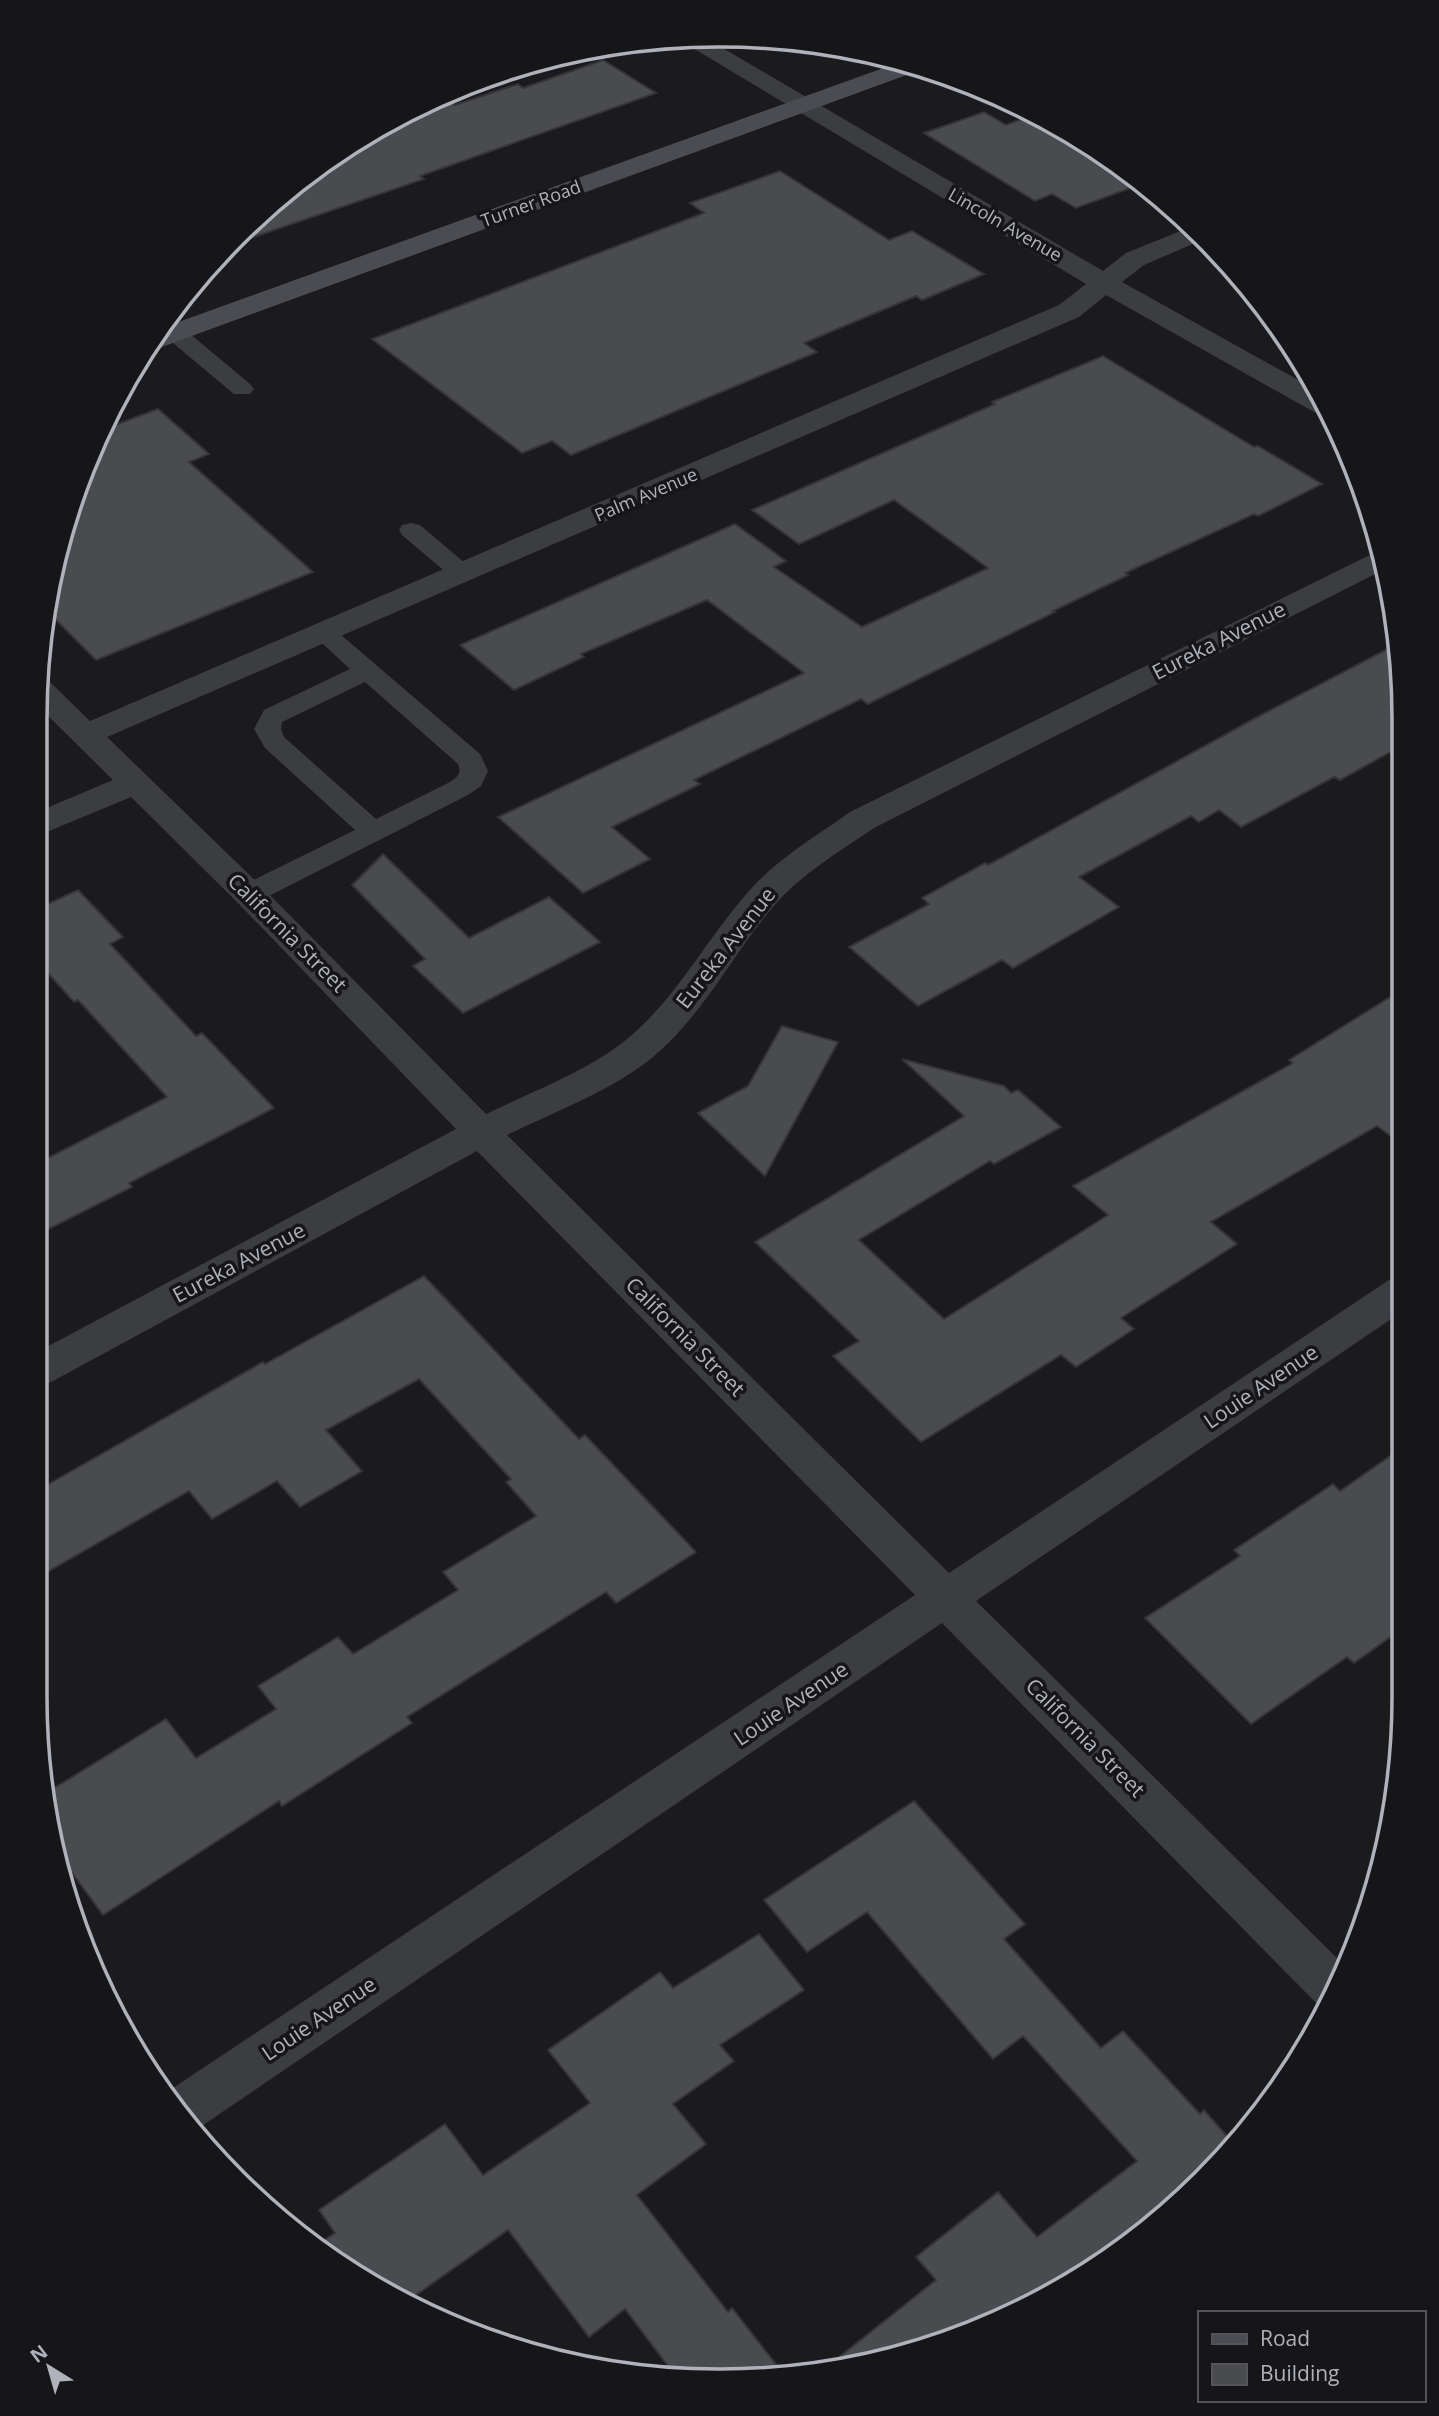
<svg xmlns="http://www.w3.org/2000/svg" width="1439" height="2416" font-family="'Open Sans',sans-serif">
  <rect width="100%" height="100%" fill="#1b1b1d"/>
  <g fill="#4a4b4f" stroke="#353538" stroke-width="2">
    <polygon points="603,60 656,93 420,176 424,179 233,244 231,241 340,150 442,96 455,105 518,84 523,88"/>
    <polygon points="984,112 1006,125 1033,115 1113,162 1139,185 1076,208 1052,194 1035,201 924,133"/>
    <polygon points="780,171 889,240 912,231 984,274 922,300 916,296 804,343 817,352 571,455 552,441 522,453 372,339 704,213 690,203"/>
    <polygon points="1103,356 1254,447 1258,446 1322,484 1258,516 1254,514 1125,573 1128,575 1053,611 1055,612 868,704 861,699 694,780 700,784 612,827 650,859 583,893 498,817 804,673 707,600 581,654 584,657 514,690 460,645 735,524 786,561 774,567 862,627 988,568 894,500 799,544 752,510 995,404 992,402"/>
    <polygon points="158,409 209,454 189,462 313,572 96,660 49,613 71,499 107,428"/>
    <polygon points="1397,644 1403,674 1403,745 1340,780 1334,777 1241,827 1219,810 1199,822 1191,816 1079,877 1119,907 1013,968 1002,960 918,1006 849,947 929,904 922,898 985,863 988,865 1261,715"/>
    <polygon points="383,854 469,938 549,897 600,942 463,1013 413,966 425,959 352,885"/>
    <polygon points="78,890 123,937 110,944 196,1036 202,1033 274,1108 129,1183 132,1187 39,1234 38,1163 167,1097 78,1000 74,1002 38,962 37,909"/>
    <polygon points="1403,989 1403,1145 1377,1126 1211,1222 1237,1244 1121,1318 1134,1329 1076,1367 1061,1355 921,1442 833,1356 859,1341 755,1242 964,1116 902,1059 1004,1086 1011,1093 1018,1090 1061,1127 994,1164 990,1161 859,1240 944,1319 1108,1215 1073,1186 1293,1063 1289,1060"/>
    <polygon points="782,1026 838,1042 765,1176 698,1113 748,1086"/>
    <polygon points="424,1276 579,1439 585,1435 696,1552 616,1603 606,1592 407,1717 412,1723 282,1806 279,1801 103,1915 56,1851 43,1795 166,1719 196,1758 276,1709 258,1686 338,1637 353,1654 458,1590 443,1572 536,1516 506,1482 511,1479 419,1379 326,1430 362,1471 300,1507 277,1481 212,1519 189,1491 40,1576 40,1489 263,1362 265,1364"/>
    <polygon points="1403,1447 1403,1628 1354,1663 1347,1657 1251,1724 1145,1618 1240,1556 1234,1550 1333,1484 1340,1491"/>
    <polygon points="914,1801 1025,1924 1004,1939 1101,2048 1123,2031 1200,2114 1204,2110 1234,2144 1204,2180 1136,2240 1123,2248 1117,2241 1058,2288 1023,2310 939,2345 819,2373 936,2280 916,2257 998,2192 1037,2237 1137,2161 1023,2036 993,2059 867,1912 807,1952 764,1900"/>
    <polygon points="759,1934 804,1990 720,2045 734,2061 673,2104 706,2144 637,2195 728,2312 732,2308 786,2377 719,2381 674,2374 625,2309 589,2337 508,2230 409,2300 339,2265 315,2246 335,2233 319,2210 445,2124 483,2175 590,2103 548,2050 660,1972 673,1988"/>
  </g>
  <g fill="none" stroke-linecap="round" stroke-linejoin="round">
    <g fill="#3c3d41" fill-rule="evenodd">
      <polygon points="175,326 183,328 250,384 254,389 250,394 234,394 167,338 164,333 167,328"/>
      <polygon points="411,523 420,525 472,569 475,574 472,579 463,581 454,579 402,535 399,530 402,525"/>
      <path d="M324,625L333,628L480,754L488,771L481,786L468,795L259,901L249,903L239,901L235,894L239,887L355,830L265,748L254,729L264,710L350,669L311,633L315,628ZM365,682L458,764C462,775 457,777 448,783L376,819L284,737L281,729L282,722Z"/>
    </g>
    <path fill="#3c3d41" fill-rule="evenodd" d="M704,37L1103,271L1126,253L1188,228L1202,240L1144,265L1122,282L1318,391L1327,414L1314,412L1106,295L1079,317L107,737L261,886L486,1114C531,1092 588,1071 627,1039C678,997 706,939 749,891C777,859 815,837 850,812L1382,549L1385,569L874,828C839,852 801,874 773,907C731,956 704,1014 653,1057C615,1089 552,1113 507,1135L949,1573L1389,1280L1403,1276V1311L976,1601L1344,1965L1324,2006L1316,2003L942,1623L193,2132L164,2094L915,1595L477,1151L53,1381L39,1386V1351L456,1129L237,902L131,797L37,836V812L113,780L37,705V677L48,680L90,721L1059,305L1086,284L678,39Z"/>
    <polygon fill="#4a4c51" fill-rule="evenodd" points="900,62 923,69 159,348 145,349 159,329"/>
  </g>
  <g text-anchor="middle" stroke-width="7" stroke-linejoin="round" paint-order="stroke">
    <g font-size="18" fill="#afb2bb" stroke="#161618">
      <text transform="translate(531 204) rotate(-20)" y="6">Turner Road</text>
      <text transform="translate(1005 225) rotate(30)" y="6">Lincoln Avenue</text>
      <text transform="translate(646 495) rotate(-23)" y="6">Palm Avenue</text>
    </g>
    <g font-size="21" fill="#afb2bb" stroke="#161618">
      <text transform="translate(1219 641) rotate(-27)" y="7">Eureka Avenue</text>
      <text transform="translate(287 933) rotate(45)" y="7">California Street</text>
      <text transform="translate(726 948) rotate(-52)" y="7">Eureka Avenue</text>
      <text transform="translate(239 1263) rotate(-28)" y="7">Eureka Avenue</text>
      <text transform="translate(685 1337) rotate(45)" y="7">California Street</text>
      <text transform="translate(1261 1387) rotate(-34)" y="7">Louie Avenue</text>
      <text transform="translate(791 1704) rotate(-34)" y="7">Louie Avenue</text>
      <text transform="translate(1085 1738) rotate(45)" y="7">California Street</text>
      <text transform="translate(319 2019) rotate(-34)" y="7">Louie Avenue</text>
    </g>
  </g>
  <path d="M0 0H1439V2416H0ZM719 47H720A672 672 0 0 1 1392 719V1697A672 672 0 0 1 720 2369H719A672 672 0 0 1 47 1697V719A672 672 0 0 1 719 47Z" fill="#161618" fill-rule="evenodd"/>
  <path fill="none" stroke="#afb2bb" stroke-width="3.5" d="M719 47H720A672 672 0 0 1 1392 719V1697A672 672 0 0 1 720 2369H719A672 672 0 0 1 47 1697V719A672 672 0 0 1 719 47Z"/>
  <rect x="1198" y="2311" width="228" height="91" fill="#161618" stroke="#535459" stroke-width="2"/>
  <rect x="1212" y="2334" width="35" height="10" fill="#4a4c51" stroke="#535459" stroke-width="2"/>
  <text x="1260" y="2346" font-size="21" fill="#afb2bb">Road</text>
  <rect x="1212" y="2364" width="35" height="21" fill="#4a4b4f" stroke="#535459" stroke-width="2"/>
  <text x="1260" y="2381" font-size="21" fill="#afb2bb">Building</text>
  <g transform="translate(49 2367) rotate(323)" stroke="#161618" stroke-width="5" paint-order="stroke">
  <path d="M0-5L12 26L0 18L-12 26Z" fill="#afb2bb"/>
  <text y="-10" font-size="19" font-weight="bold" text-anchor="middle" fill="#afb2bb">N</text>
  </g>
</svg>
